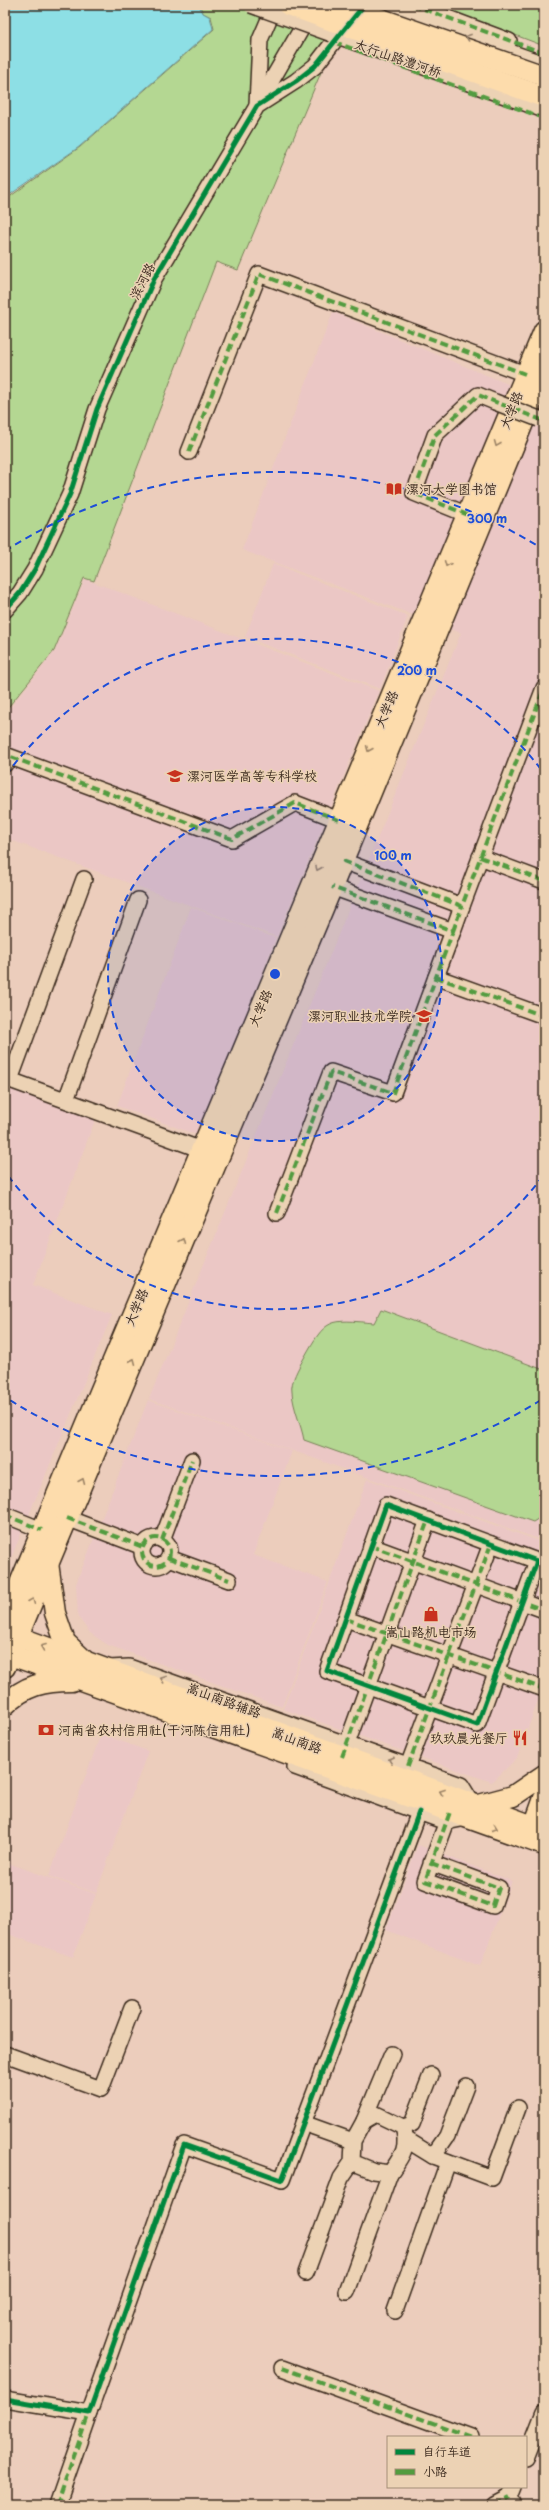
<svg xmlns="http://www.w3.org/2000/svg" width="549" height="2510" font-family="'Playpen Sans','LXGW WenKai TC',sans-serif">
  <rect width="100%" height="100%" fill="#eccdbc"/>
  <filter id="ink" filterUnits="userSpaceOnUse"><feTurbulence type="fractalNoise" baseFrequency=".025" numOctaves="2"/><feDisplacementMap in="SourceGraphic" scale="8" xChannelSelector="R" yChannelSelector="G"/><feConvolveMatrix kernelMatrix="1 2 1 2 8 2 1 2 1" color-interpolation-filters="sRGB"/></filter>
  <g filter="url(#ink)">
    <g fill="#ebc7c5">
      <polygon points="333,312 544,399 544,1541 149,1399 461,633 242,550"/>
      <polygon points="273,564 408,616 380,689 245,637"/>
      <polygon points="85,579 379,691 277,937 5,838 5,714 55,651"/>
      <polygon points="191,907 276,938 200,1136 117,1106"/>
      <polygon points="5,1086 95,1120 33,1285 112,1315 9,1563 5,1565"/>
      <polygon points="148,1400 292,1451 253,1555 328,1582 282,1707 108,1645 90,1633 78,1617 76,1584"/>
      <polygon points="367,1479 544,1543 544,1684 517,1758 492,1782 283,1709"/>
      <polygon points="101,1734 148,1751 96,1893 49,1876"/>
      <polygon points="418,1845 512,1881 480,1966 386,1930"/>
      <polygon points="5,1862 96,1894 73,1957 5,1933"/>
    </g>
    <g fill="#b4d792" stroke="#788058">
      <polygon points="203,5 355,5 327,58 238,270 216,262 94,581 84,578 54,651 5,711 5,200 80,147 214,29 211,17 203,13 200,7"/>
      <polygon points="436,5 544,5 544,46"/>
      <path d="M381,1309L544,1370V1515L533,1522L304,1440C301,1424 293,1408 292,1392C290,1382 299,1367 304,1358C326,1318 329,1319 374,1323Z"/>
    </g>
    <polygon fill="#8ddfe5" stroke="#6c9795" points="5,5 202,5 200,7 203,13 210,17 213,29 79,147 5,198"/>
    <g fill="none" stroke-linecap="round" stroke-linejoin="round">
      <defs>
        <g id="minor">
          <polyline points="378,5 544,64"/>
          <polyline points="413,5 509,41"/>
          <polyline points="258,104 310,14"/>
          <polyline points="257,105 260,40 275,5"/>
          <polyline points="189,452 259,274 525,374"/>
          <polyline points="468,515 414,493 435,435 478,395 495,402"/>
          <polyline points="5,610 20,593 35,569 70,494 97,409 154,279 257,106 296,81 315,66 345,27"/>
          <polyline points="5,764 8,756 232,839 295,803 339,820"/>
          <polyline points="480,857 544,881"/>
          <polyline points="343,861 462,906 544,688"/>
          <polyline points="84,879 10,1080 202,1150"/>
          <polyline points="453,931 462,906"/>
          <polyline points="436,977 544,1016"/>
          <polyline points="66,1100 138,900"/>
          <polyline points="277,1213 331,1072 393,1093 453,931 332,887"/>
          <polygon points="386,1505 537,1561 477,1725 327,1671"/>
          <polyline points="5,1515 42,1530"/>
          <polyline points="67,1518 143,1547"/>
          <circle cx="156" cy="1552" r="14"/>
          <polyline points="162,1540 192,1460"/>
          <polyline points="371,1546 544,1610"/>
          <polyline points="169,1558 229,1580"/>
          <polyline points="346,1619 544,1689"/>
          <polyline points="109,1668 129,1667 461,1785 472,1803"/>
          <polyline points="344,1752 428,1520"/>
          <polyline points="408,1766 491,1544"/>
          <polyline points="295,1767 446,1822 466,1818"/>
          <polyline points="431,1863 499,1888 493,1906 425,1881 450,1813"/>
          <polyline points="5,2054 101,2089 132,2008"/>
          <polyline points="364,2121 392,2054"/>
          <path d="M303,2123L353,2141L352,2162L374,2171L390,2173C402,2156 409,2148 403,2127L376,2114L364,2121L353,2141"/>
          <polyline points="403,2127 412,2124 431,2075"/>
          <polyline points="407,2140 433,2156 492,2178 518,2108"/>
          <polyline points="433,2156 447,2136 466,2086"/>
          <polyline points="306,2273 341,2178 352,2162"/>
          <polyline points="347,2292 390,2173"/>
          <polyline points="395,2311 448,2162"/>
          <polyline points="282,2368 471,2437"/>
          <polyline points="5,2399 89,2413 184,2145 282,2180 419,1812"/>
          <polyline points="526,2458 544,2412"/>
          <polyline points="514,2487 510,2497 514,2505"/>
          <polyline points="57,2505 89,2413"/>
          <polyline points="495,2505 510,2497"/>
        </g>
        <g id="major">
          <polyline points="48,1563 55,1613 65,1642 83,1659"/>
          <polyline points="5,1619 544,331"/>
          <polyline points="5,1632 544,1830"/>
          <polyline points="5,1653 544,1845"/>
          <polyline points="5,1667 332,887 544,372"/>
          <path d="M5,1705C25,1685 44,1681 72,1681"/>
          <polyline points="479,1805 513,1796 544,1775"/>
          <polyline points="534,1838 534,1826 544,1798"/>
        </g>
      </defs>
      <use href="#minor" stroke="#3b2a1e" stroke-width="18"/>
      <use href="#major" stroke="#3b2a1e" stroke-width="23"/>
      <use href="#minor" stroke="#ecd2b4" stroke-width="15"/>
      <use href="#major" stroke="#fddcac" stroke-width="20"/>
      <defs>
        <g id="minor-bridge">
          <polyline points="251,5 544,110"/>
          <polyline points="495,402 539,419"/>
        </g>
        <g id="major-bridge">
          <polyline points="288,5 544,97"/>
          <polyline points="341,5 544,76"/>
        </g>
      </defs>
      <use href="#minor-bridge" stroke="#3b2a1e" stroke-width="18" stroke-linecap="butt"/>
      <use href="#major-bridge" stroke="#3b2a1e" stroke-width="23" stroke-linecap="butt"/>
      <use href="#minor-bridge" stroke="#ecd2b4" stroke-width="15"/>
      <use href="#major-bridge" stroke="#fddcac" stroke-width="20"/>
      <g stroke="#529c3f" stroke-width="4" stroke-dasharray="8 4" stroke-linecap="butt">
        <polyline points="413,5 544,53"/>
        <polyline points="334,42 544,118"/>
        <polyline points="189,452 259,274 525,374"/>
        <polyline points="468,515 414,493 435,435 478,395 544,421"/>
        <polyline points="5,764 8,756 232,839 295,803 339,820"/>
        <polyline points="480,857 544,881"/>
        <polyline points="343,861 462,906 544,688"/>
        <polyline points="453,931 462,906"/>
        <polyline points="436,977 544,1016"/>
        <polyline points="277,1213 331,1072 393,1093 453,931 332,887"/>
        <polyline points="5,1515 42,1530"/>
        <polyline points="67,1518 143,1547"/>
        <circle cx="156" cy="1552" r="14"/>
        <polyline points="162,1540 192,1460"/>
        <polyline points="371,1546 544,1610"/>
        <polyline points="169,1558 229,1580"/>
        <polyline points="346,1619 544,1689"/>
        <polyline points="342,1757 428,1520"/>
        <polyline points="408,1766 491,1544"/>
        <polyline points="431,1863 499,1888 493,1906 425,1881 450,1812"/>
        <polyline points="282,2368 471,2437"/>
        <polyline points="57,2505 89,2413"/>
        <polyline points="495,2505 510,2497"/>
      </g>
      <defs>
        <g id="cycleway">
          <polyline points="5,610 20,593 35,569 70,494 97,409 154,279 257,106 296,81 315,66 364,5"/>
          <polygon points="386,1505 537,1561 477,1725 327,1671"/>
          <polyline points="5,2399 89,2413 184,2145 282,2180 419,1812"/>
        </g>
      </defs>
      <use href="#cycleway" stroke="#ecd2b4" stroke-width="8"/>
      <use href="#cycleway" stroke="#00873e" stroke-width="5"/>
    </g>
    <defs><path id="oneway-chevron" d="M-2-3.5L2.5 0L-2 3.5" fill="none" stroke-width="1.6" stroke-linecap="round" stroke-linejoin="round"/></defs>
    <g stroke="#947e69">
      <use href="#oneway-chevron" transform="translate(468 37) rotate(-160)"/>
      <use href="#oneway-chevron" transform="translate(163 1679) rotate(-160)"/>
      <use href="#oneway-chevron" transform="translate(391 1760) rotate(-161)"/>
    </g>
    <g stroke="#9c8365">
      <use href="#oneway-chevron" transform="translate(497 444) rotate(112)"/>
      <use href="#oneway-chevron" transform="translate(447 564) rotate(113)"/>
      <use href="#oneway-chevron" transform="translate(369 749) rotate(113)"/>
      <use href="#oneway-chevron" transform="translate(318 868) rotate(113)"/>
      <use href="#oneway-chevron" transform="translate(183 1241) rotate(-67)"/>
      <use href="#oneway-chevron" transform="translate(133 1361) rotate(-67)"/>
      <use href="#oneway-chevron" transform="translate(82 1481) rotate(-67)"/>
      <use href="#oneway-chevron" transform="translate(32 1601) rotate(-68)"/>
      <use href="#oneway-chevron" transform="translate(43 1647) rotate(-159)"/>
      <use href="#oneway-chevron" transform="translate(442 1792) rotate(-160)"/>
      <use href="#oneway-chevron" transform="translate(495 1828) rotate(20)"/>
    </g>
  </g>
  <circle cx="275" cy="974" r="167" fill="#1d4ed8" fill-opacity=".12"/>
  <g fill="none" stroke="#1d4ed8" stroke-width="2" stroke-dasharray="7 5">
    <circle cx="275" cy="974" r="167"/>
    <path d="M543 1176A335 335 0 0 1 6 1173M6 775A335 335 0 0 1 543 772"/>
    <path d="M541 1400A502 502 0 0 1 5 1397M5 551A502 502 0 0 1 541 548"/>
  </g>
  <defs>
    <symbol id="library-bare" viewBox="-9 -9 18 18"><path d="M-6-4Q-3-5.5-.7-3.5V5Q-3 3-6 4ZM6-4Q3-5.5 .7-3.5V5Q3 3 6 4Z" fill="#c8321e" stroke="#ecd2b4" stroke-width="2.5" paint-order="stroke"/></symbol>
    <symbol id="university-bare" viewBox="-9 -9 18 18"><path d="M0-5L7-2L0 1L-7-2ZM-4 1L0 2.5L4 1V4Q0 6-4 4Z" fill="#c8321e" stroke="#ecd2b4" stroke-width="2.5" paint-order="stroke"/></symbol>
    <symbol id="shop-bare" viewBox="-9 -9 18 18"><path d="M-5-2.5h2.3a2.7 3.5 0 0 1 5.4 0H5L5.5 6h-11ZM-1.5-2.5h3a1.5 2.3 0 0 0-3 0Z" fill="#c8321e" stroke="#ecd2b4" stroke-width="2.5" paint-order="stroke"/></symbol>
    <symbol id="bank-bare" viewBox="-9 -9 18 18"><path d="M-6-4H6V4H-6ZM0-2.3a2.3 2.3 0 1 0 0 4.6a2.3 2.3 0 1 0 0-4.6Z" fill="#c8321e" stroke="#ecd2b4" stroke-width="2.5" paint-order="stroke"/></symbol>
    <symbol id="restaurant-bare" viewBox="-9 -9 18 18"><path d="M-5-6h1v4h1v-4h1v4h1v-4h1v5L-1.5 .5V6h-2V.5L-5-1ZM5-6V6H3V1.5H1.5Q1.5-4 5-6Z" fill="#c8321e" stroke="#ecd2b4" stroke-width="2.5" paint-order="stroke"/></symbol>
  </defs>
  <g fill-rule="evenodd">
    <use href="#library-bare" x="383" y="478" width="22" height="22"/>
    <use href="#university-bare" x="164" y="765" width="22" height="22"/>
    <use href="#university-bare" x="413" y="1005" width="22" height="22"/>
    <use href="#shop-bare" x="420" y="1603" width="22" height="22"/>
    <use href="#bank-bare" x="35" y="1719" width="22" height="22"/>
    <use href="#restaurant-bare" x="509" y="1727" width="22" height="22"/>
  </g>
  <g text-anchor="middle" stroke-width="3" stroke-linejoin="round" paint-order="stroke">
    <g font-size="13" fill="#3b2a1e" stroke="#ecd2b4">
      <text transform="translate(398 58) rotate(19)" y="5">太行山路澧河桥</text>
      <text transform="translate(142 281) rotate(-63)" y="5">滨河路</text>
      <text transform="translate(511 410) rotate(-68)" y="5">大学路</text>
      <text transform="translate(386 709) rotate(-67)" y="5">大学路</text>
      <text transform="translate(260 1008) rotate(-67)" y="5">大学路</text>
      <text transform="translate(136 1307) rotate(-67)" y="5">大学路</text>
      <text transform="translate(224 1700) rotate(20)" y="5">嵩山南路辅路</text>
      <text transform="translate(297 1740) rotate(20)" y="5">嵩山南路</text>
    </g>
    <g font-size="13" fill="#3b2a1e" stroke="#ecd2b4" text-anchor="start">
      <text x="406" y="494">漯河大学图书馆</text>
      <text x="187" y="781">漯河医学高等专科学校</text>
      <text x="412" y="1021" text-anchor="end">漯河职业技术学院</text>
      <text x="431" y="1637" text-anchor="middle">嵩山路机电市场</text>
      <text x="58" y="1735">河南省农村信用社(干河陈信用社)</text>
      <text x="508" y="1743" text-anchor="end">玖玖晨光餐厅</text>
    </g>
  </g>
  <circle cx="275" cy="974" r="6" fill="#1d4ed8" stroke="#ecd2b4" stroke-width="2"/>
  <g font-size="12" text-anchor="middle" font-weight="bold" fill="#1d4ed8" stroke="#ecd2b4" stroke-width="3" stroke-linejoin="round" paint-order="stroke">
    <text x="487" y="523">300 m</text>
    <text x="417" y="675">200 m</text>
    <text x="393" y="860">100 m</text>
  </g>
  <rect width="549" height="2510" fill="none" stroke="#ecd2b4" stroke-width="20"/>
  <rect x="10" y="10" width="529" height="2490" fill="none" stroke="#3b2a1e" stroke-width="1.5" filter="url(#ink)"/>
  <rect x="387" y="2436" width="140" height="52" fill="#ecd2b4" stroke="#a58f78"/>
  <rect x="395" y="2449" width="20" height="6" fill="#00873e" stroke="#a58f78"/>
  <text x="423" y="2456" font-size="12" fill="#3b2a1e">自行车道</text>
  <rect x="395" y="2469" width="20" height="6" fill="#529c3f" stroke="#a58f78"/>
  <text x="423" y="2476" font-size="12" fill="#3b2a1e">小路</text>
</svg>
